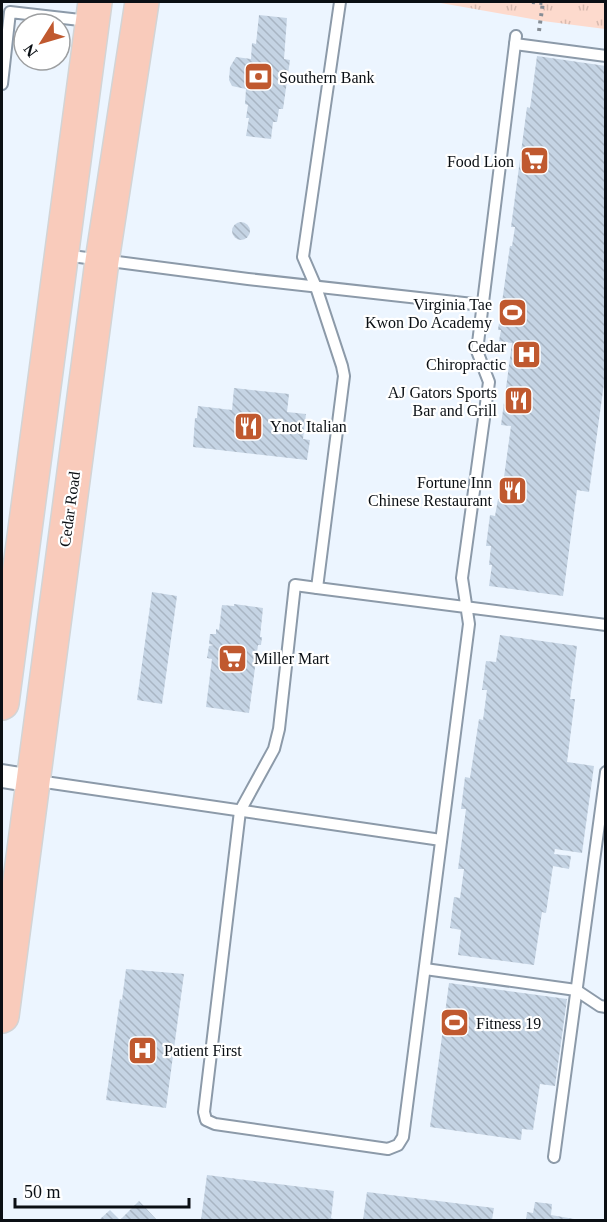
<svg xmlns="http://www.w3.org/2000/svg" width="607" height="1222" font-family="'Times New Roman',serif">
  <defs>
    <pattern id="grass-tufts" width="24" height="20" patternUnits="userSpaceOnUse" patternTransform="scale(1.5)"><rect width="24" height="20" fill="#fddacd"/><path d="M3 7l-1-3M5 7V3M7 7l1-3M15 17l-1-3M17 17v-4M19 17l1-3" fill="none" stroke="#d8baaf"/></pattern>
    <pattern id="building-back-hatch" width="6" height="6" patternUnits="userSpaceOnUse" patternTransform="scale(1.5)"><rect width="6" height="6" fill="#c5d4e4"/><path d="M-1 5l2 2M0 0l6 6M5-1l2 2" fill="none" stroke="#a8b5c3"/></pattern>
  </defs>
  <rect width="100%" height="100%" fill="#ecf5ff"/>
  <polygon fill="url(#grass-tufts)" points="435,2 605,2 605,29 543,21"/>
  <g fill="url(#building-back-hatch)">
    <polygon points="259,15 287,18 284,59 290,60 283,109 279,109 277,122 273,122 271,139 246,136 249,118 246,118 248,105 245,104 246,89 232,86 229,80 230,67 236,57 251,59 252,43 256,44"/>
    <polygon points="537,56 606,66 606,369 589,492 577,490 563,596 489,586 492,565 489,565 491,546 486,546 490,515 495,516 498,499 501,499 511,426 501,425 512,343 499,341 501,330 498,330 510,246 512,246 515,227 511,227 527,107 530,108"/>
    <circle cx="241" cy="231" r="9"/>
    <polygon points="234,388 289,394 287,412 306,414 303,439 310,440 307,460 193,447 195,418 197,418 198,406 232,410"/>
    <polygon points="152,592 177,596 162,704 137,700"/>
    <polygon points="234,604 263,608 260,637 262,637 261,645 258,645 249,713 206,707 212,659 207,658 209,646 214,645 209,644 210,634 216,634 216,629 219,630 222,605 234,606"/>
    <polygon points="500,635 577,646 570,699 575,699 567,762 594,766 582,853 555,849 554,854 571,856 569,869 553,866 546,913 542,912 534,965 458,955 461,930 450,928 454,897 460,898 464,869 458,869 466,809 461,809 465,777 470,778 479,719 483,720 487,690 482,690 486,661 496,662"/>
    <polygon points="126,969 184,974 166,1108 106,1100 120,999 122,1000"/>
    <polygon points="449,983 567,999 555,1086 540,1084 533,1130 522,1129 521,1140 430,1127"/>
    <polygon points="207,1175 334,1191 331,1218 336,1220 201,1220"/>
    <polygon points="367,1192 494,1208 492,1220 363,1220"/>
    <polygon points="139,1201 157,1220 99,1220 110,1210 120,1220"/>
    <polygon points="535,1202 552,1204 551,1215 580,1220 526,1220 527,1212 533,1213"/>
  </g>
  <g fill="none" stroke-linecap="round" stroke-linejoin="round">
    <defs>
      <g id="service">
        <polyline points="516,36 477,351 489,382 462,578 469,624 403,1137 398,1145 388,1149 215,1124 206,1120 204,1112 240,811 274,749 279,729 295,585 317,588 606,625"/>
        <polyline points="515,44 606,56"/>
        <polyline points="2,84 10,12 89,21"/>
        <polyline points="64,255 248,279 482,305"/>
        <polyline points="317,588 344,376 342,366 316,287 303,257 340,2"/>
        <polyline points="38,781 441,840"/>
        <polyline points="425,969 576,990 600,1006 606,1007"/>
        <polyline points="554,1157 606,772"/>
      </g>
      <polyline id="minor" points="2,776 33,781"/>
      <g id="primary">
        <polyline points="2,703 95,2"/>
        <polyline points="2,1016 102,261 142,2"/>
      </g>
    </defs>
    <use href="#service" stroke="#8c9aa9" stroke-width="14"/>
    <use href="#minor" stroke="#8c9aa9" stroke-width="26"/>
    <use href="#primary" stroke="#d3d4d5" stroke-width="36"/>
    <g stroke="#868d95" stroke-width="4" stroke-dasharray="3 4.5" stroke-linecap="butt">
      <polyline points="532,2 543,3"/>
      <polyline points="539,31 543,2"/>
    </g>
    <use href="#service" stroke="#fff" stroke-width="10"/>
    <use href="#minor" stroke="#fff" stroke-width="22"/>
    <use href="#primary" stroke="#f9cbbb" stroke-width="33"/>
  </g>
  <defs>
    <symbol id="bank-square" viewBox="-11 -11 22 22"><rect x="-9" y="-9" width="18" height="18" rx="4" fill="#c0592f" stroke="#fff"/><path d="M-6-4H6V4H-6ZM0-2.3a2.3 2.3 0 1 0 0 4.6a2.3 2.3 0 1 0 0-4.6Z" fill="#fff"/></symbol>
    <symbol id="supermarket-square" viewBox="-11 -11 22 22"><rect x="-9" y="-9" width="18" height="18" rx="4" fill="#c0592f" stroke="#fff"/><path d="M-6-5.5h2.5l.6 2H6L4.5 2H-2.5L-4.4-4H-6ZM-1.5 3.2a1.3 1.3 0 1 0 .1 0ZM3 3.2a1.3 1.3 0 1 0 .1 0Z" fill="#fff"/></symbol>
    <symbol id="stadium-square" viewBox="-11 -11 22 22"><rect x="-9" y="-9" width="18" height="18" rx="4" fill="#c0592f" stroke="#fff"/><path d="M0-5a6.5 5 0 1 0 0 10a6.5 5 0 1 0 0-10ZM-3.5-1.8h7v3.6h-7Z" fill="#fff"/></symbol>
    <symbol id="hospital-square" viewBox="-11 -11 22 22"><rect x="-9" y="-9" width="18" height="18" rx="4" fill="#c0592f" stroke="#fff"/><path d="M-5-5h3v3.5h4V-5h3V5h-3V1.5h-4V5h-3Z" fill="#fff"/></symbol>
    <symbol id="restaurant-square" viewBox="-11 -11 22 22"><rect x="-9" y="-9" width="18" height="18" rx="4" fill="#c0592f" stroke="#fff"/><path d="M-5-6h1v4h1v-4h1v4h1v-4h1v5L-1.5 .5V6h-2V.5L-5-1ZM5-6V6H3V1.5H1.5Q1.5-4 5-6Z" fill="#fff"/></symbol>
  </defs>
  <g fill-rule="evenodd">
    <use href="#bank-square" x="242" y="60" width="33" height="33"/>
    <use href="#supermarket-square" x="518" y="144" width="33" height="33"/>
    <use href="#stadium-square" x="496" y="296" width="33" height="33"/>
    <use href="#hospital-square" x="510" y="338" width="33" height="33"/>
    <use href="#restaurant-square" x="502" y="384" width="33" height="33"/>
    <use href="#restaurant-square" x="232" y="410" width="33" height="33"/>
    <use href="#restaurant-square" x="496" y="474" width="33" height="33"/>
    <use href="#supermarket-square" x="216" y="642" width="33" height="33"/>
    <use href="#stadium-square" x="438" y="1006" width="33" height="33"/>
    <use href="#hospital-square" x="126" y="1034" width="33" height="33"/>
  </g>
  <g text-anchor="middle" stroke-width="4.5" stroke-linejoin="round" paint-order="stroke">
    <g font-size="16" fill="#0a0f14" stroke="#fff" text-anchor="start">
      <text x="279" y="83">Southern Bank</text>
      <text x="514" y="167" text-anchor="end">Food Lion</text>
      <text x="492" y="310" text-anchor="end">Virginia Tae<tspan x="492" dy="18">Kwon Do Academy</tspan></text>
      <text x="506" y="352" text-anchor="end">Cedar<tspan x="506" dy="18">Chiropractic</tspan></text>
      <text x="497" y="398" text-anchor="end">AJ Gators Sports<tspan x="497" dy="18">Bar and Grill</tspan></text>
      <text x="270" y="432">Ynot Italian</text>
      <text x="492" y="488" text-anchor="end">Fortune Inn<tspan x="492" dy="18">Chinese Restaurant</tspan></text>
      <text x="254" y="664">Miller Mart</text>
      <text x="476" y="1029">Fitness 19</text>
      <text x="164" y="1056">Patient First</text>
    </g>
    <g font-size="16" fill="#0a0f14" stroke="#fff">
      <text transform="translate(69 509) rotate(-82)" y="6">Cedar Road</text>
    </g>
  </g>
  <rect width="607" height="1222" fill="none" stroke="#0a0f14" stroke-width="6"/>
  <g transform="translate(42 42) rotate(233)"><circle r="28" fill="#ffffff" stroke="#9d9fa1" stroke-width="1.5"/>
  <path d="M0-4.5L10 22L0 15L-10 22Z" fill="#c0592f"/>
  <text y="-9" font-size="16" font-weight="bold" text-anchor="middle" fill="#0a0f14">N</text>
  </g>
  <path d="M15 1198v9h174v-9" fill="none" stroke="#0a0f14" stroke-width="3"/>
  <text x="24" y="1198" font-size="18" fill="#0a0f14" stroke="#ffffff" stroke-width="4.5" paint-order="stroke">50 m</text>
</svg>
